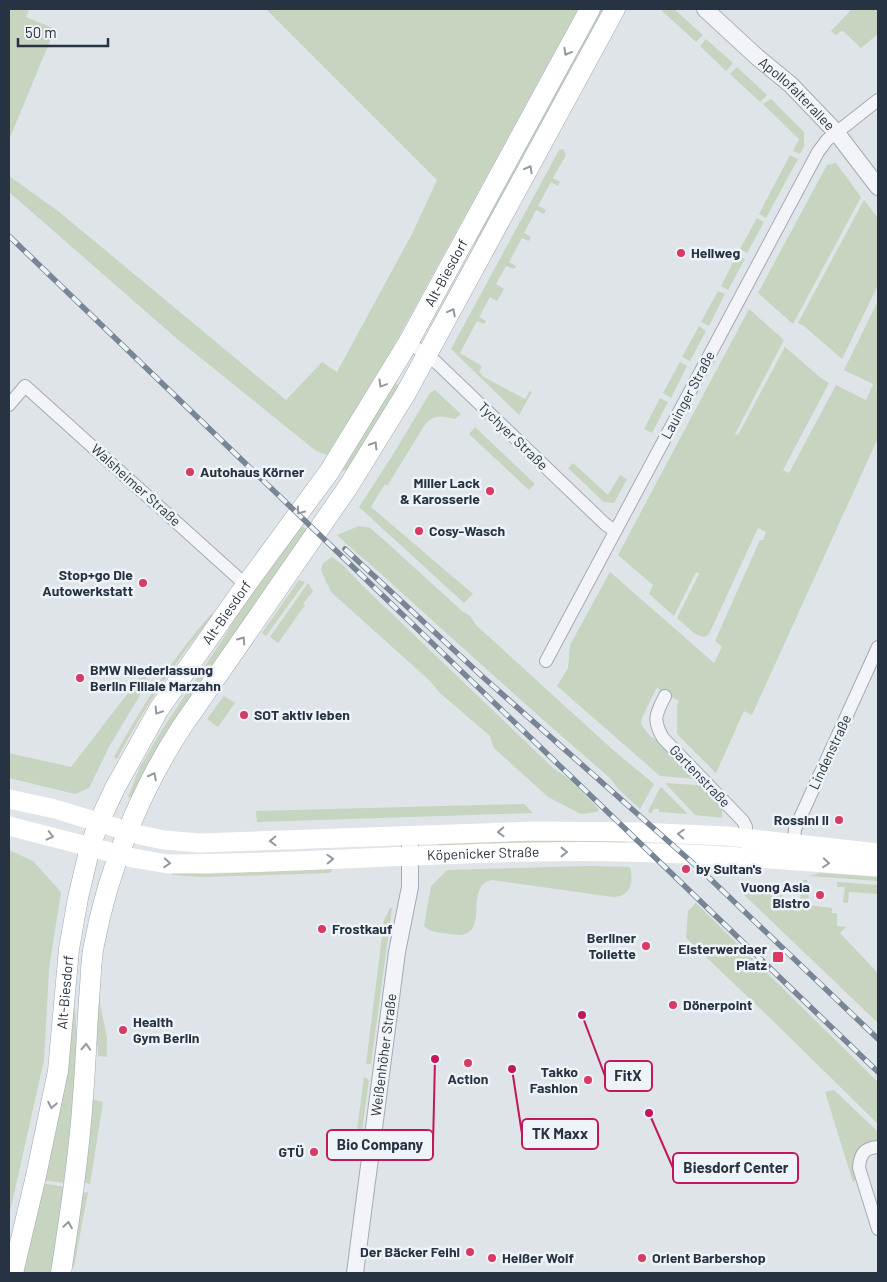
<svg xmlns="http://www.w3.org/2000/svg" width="887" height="1282" font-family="Barlow,sans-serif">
  <rect width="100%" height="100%" fill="#dfe4e9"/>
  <g fill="#c7d4bf">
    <polygon points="9,9 29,9 26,17 55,29 9,140"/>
    <polygon points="266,9 578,9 392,349 327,455 316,451 176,338 9,192 9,176 58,211 286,400 322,362 337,372 413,232 437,180"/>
    <polygon points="597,9 607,9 435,329 430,326 474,246 485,215"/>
    <polygon points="660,9 674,9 703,35 696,42"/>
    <polygon points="852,9 878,9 878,34 861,48 843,31 840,32 836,35 831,31"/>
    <polygon points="706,39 733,63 726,71 700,46"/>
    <polygon points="737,67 767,95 760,102 730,74"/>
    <polygon points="771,99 804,132 804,146 800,154 793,151 799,139 763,104"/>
    <polygon points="563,149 566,155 553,178 560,182 558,186 551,182 538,206 546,210 544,214 536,210 524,233 531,237 529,241 522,238 509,262 516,266 514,269 506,266 496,284 504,289 497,301 490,297 479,317 486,321 484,324 477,321 460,353 482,366 479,372 482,374 482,376 525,399 530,391 532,392 519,415 451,349 559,150"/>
    <polygon points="790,155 798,159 766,218 759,214"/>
    <polygon points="836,163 861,197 793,324 758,293 827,165"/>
    <polygon points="864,200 878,218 878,285 842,359 804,326 798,323"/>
    <polygon points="757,218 764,222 747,253 740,249"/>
    <polygon points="737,255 745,259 728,290 721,286"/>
    <polygon points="718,291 725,294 709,326 701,322"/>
    <polygon points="878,301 878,438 752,715 744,711 716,773 677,734 677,706 679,701 661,692 657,687 642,718 641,724 650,736 659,742 695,779 660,776 557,686 568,668 570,645 610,572 714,663 722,647 715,641 760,540 763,540 766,532 758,528 709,634 704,637 695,634 677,618 699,574 696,572 674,616 649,594 653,585 618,555 749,309 784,340 735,434 738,435 785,347 821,378 829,383 783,470 789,473 836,385 866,400 873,384 844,370"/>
    <polygon points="699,326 706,331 690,361 682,357"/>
    <polygon points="680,362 687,366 671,398 663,393"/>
    <polygon points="392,381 400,386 350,467 343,471 340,469"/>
    <path d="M435,390L461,414L455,419C443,416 436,414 426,423L387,486L385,484L371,507L473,594L464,603L359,507L394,453L430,393Z"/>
    <polygon points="660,398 668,402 652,433 644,429"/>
    <polygon points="475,427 535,484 529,490 469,434"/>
    <polygon points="573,463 608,495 620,475 627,479 614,503 604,502 568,468"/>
    <polygon points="300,524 308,531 134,798 128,797 140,767 163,728 223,639 247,596"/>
    <path d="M359,526L370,528L383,539L462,611L470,616L476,625L612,749L654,784L640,809L618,789L610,778C532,711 456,642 380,573C366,560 351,549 337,535Z"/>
    <polygon points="332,557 343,565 363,586 553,768 569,779 599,809 597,812 581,814 548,797 494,748 490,736 440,693 429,680 331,592 323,575 321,570 323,563"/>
    <polygon points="299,580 305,582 266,636 262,633"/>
    <polygon points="308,583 313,591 303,604 305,605 278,643 270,637"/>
    <path d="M212,613L214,615C176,659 144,708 117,759L114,757C142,706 173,657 212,613Z"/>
    <polygon points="142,675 149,680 110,745 89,788 75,794 9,778 9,753 71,767"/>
    <polygon points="224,696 235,703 218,727 207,719"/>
    <polygon points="665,783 697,785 703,787 722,807 722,818 695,815"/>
    <polygon points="660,788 662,788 688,814 659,812 659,809 653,809 652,813 649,813 648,811"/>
    <polygon points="524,804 533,813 257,822 256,811"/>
    <polygon points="625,835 625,845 439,849 438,842"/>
    <polygon points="9,850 33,861 61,892 49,969 44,1060 9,1216"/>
    <path d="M589,866L630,867C634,881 631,897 613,897L492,880C465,885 487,927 465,934C460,936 454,934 449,934C440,932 431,933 424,926L431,886L447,870Z"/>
    <polygon points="332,869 332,871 329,873 203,877 172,875 172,872 208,874"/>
    <polygon points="820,873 878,877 878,881 809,876"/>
    <path d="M802,880H807L809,887L808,905L832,908V913H837V926L846,927L840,933L878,973V1023L740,891C749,884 774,888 782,895C788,900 794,906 799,912Z"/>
    <polygon points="837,882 878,885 878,894 849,892 848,903 843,902 845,887 837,887"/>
    <polygon points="696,903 878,1082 878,1124 770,1018 686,938 688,911"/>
    <polygon points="390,908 392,908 371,1064 366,1064 384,920"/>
    <polygon points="98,991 100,992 100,1003 107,1038 107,1057 98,1056 98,1046 95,1045"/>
    <polygon points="72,1009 75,1009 77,1042 66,1183 41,1180"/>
    <polygon points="364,1077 369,1080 358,1161 353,1160"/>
    <path d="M834,1090L878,1132V1141C854,1142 850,1158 857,1179L853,1182L825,1092Z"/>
    <polygon points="91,1099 103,1102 90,1184 83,1182"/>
    <polygon points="40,1183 66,1187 51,1273 19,1273"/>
    <polygon points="88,1192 74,1267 69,1264 81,1193"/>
  </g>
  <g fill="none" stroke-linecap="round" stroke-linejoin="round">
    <defs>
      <g id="minor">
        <polyline points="408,343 428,355 438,364 605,524 615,531"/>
        <polyline points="9,405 25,386 246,585"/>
        <polyline points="546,661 818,152 827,140 878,100"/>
        <path d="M665,696C656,714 652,719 663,738L743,821L746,827L745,844"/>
        <polyline points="793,850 795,829 878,647"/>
        <path d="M878,1147C864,1148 860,1154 859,1168L878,1229"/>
      </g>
      <g id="tertiary">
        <path id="s1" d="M705,9L757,57L791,85L836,132L878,187"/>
        <path id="s2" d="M355,1273L397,952L410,887V845"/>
      </g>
      <g id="primary">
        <path id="s4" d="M13,1273L36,1176L58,1071L69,949L78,898L90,847L99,822L115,788L159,709L246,585L329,472L408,343L590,9"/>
        <path d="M61,1273C70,1214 79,1156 83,1097C86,1060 87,1023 90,987C91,973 91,959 94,945C108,870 139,793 181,728L348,487L406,393L615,9"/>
      </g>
    </defs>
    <use href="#minor" stroke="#a4abb4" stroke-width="14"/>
    <use href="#tertiary" stroke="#a4abb4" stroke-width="18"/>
    <use href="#primary" stroke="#9daab6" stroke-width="21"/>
    <use href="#minor" stroke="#f2f4f7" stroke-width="12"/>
    <use href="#tertiary" stroke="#f2f4f7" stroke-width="16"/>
    <g stroke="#fff" stroke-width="19">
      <polyline points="9,799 55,809 140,835 164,840 200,843 535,831 637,832 726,836 878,853"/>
      <path id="s3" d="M9,826L133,858L168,864C290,864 412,854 534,852C649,849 764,858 878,867"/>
    </g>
    <use href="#primary" stroke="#fff" stroke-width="20"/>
    <defs>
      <g id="rail">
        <polyline points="9,236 878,1072"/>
        <polyline points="345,549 484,678 703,872 878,1039"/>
      </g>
    </defs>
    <use href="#rail" stroke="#778594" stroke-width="5.5"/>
    <use href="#rail" stroke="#eef3f7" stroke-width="4" stroke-dasharray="11" stroke-linecap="butt"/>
  </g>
  <defs><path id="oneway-chevron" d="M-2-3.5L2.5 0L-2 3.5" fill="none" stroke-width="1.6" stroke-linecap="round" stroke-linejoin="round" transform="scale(1.25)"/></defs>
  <g stroke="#9399a0">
    <use href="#oneway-chevron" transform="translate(567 52) rotate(119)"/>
    <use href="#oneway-chevron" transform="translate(529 169) rotate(-62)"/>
    <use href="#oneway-chevron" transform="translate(452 312) rotate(-62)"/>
    <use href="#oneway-chevron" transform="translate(382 384) rotate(121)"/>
    <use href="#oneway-chevron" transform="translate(374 445) rotate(-58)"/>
    <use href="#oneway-chevron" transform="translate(300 511) rotate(126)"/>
    <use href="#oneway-chevron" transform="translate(242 640) rotate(-55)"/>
    <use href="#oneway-chevron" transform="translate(158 711) rotate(123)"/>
    <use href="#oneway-chevron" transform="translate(153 776) rotate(-63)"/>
    <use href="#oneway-chevron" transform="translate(501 832) rotate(178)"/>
    <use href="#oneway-chevron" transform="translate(681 834) rotate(-177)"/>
    <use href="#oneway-chevron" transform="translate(50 836) rotate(14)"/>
    <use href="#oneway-chevron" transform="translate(273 841) rotate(178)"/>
    <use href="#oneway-chevron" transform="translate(564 852)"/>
    <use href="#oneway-chevron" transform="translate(330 859) rotate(-2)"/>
    <use href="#oneway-chevron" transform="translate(167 863) rotate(4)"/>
    <use href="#oneway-chevron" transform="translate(826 863) rotate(5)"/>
    <use href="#oneway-chevron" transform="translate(86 1047) rotate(-87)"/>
    <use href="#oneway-chevron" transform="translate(52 1105) rotate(101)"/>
    <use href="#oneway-chevron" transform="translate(68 1225) rotate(-81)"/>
  </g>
  <g fill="#d83a63" stroke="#eef3f7" stroke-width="2">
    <circle cx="681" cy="253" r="5"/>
    <circle cx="190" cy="472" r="5"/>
    <circle cx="490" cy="491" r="5"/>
    <circle cx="419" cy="531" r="5"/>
    <circle cx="143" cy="583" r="5"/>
    <circle cx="80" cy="678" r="5"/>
    <circle cx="244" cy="715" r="5"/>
    <circle cx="839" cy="820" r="5"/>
    <circle cx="686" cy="869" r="5"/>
    <circle cx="820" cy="895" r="5"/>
    <circle cx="322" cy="929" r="5"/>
    <circle cx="646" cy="946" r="5"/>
    <rect x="772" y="951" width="12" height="12" rx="2.5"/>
    <circle cx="673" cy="1005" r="5"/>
    <circle cx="123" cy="1030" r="5"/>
    <circle cx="468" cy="1063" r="5"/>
    <circle cx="588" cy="1080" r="5"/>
    <circle cx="314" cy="1152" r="5"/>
    <circle cx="470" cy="1252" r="5"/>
    <circle cx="492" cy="1258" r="5"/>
    <circle cx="642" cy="1258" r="5"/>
  </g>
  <g text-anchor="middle" stroke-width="5" stroke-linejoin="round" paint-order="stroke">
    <g font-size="14" fill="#273342" stroke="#eef3f7">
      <text dy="5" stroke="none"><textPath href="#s1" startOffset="125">Apollofalterallee</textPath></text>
      <text dy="5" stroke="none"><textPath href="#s4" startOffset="1111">Alt-Biesdorf</textPath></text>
      <text transform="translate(688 395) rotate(-62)" y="5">Lauinger Straße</text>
      <text transform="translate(513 436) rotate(44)" y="5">Tychyer Straße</text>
      <text transform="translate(136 485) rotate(42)" y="5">Walsheimer Straße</text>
      <text dy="5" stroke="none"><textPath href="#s4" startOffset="706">Alt-Biesdorf</textPath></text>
      <text transform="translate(830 752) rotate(-65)" y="5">Lindenstraße</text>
      <text transform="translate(700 776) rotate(46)" y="5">Gartenstraße</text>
      <text dy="5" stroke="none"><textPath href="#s3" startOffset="479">Köpenicker Straße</textPath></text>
      <text dy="5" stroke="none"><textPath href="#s4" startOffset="286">Alt-Biesdorf</textPath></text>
      <text dy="5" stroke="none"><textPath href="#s2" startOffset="220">Weißenhöher Straße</textPath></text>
    </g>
    <g font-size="14" font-weight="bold" fill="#273342" stroke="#eef3f7" text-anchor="start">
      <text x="691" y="258">Hellweg</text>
      <text x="200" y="477">Autohaus Körner</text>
      <text x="480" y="488" text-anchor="end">Miller Lack<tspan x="480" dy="16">&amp; Karosserie</tspan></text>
      <text x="429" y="536">Cosy-Wasch</text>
      <text x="133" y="580" text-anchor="end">Stop+go Die<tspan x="133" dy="16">Autowerkstatt</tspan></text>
      <text x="90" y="675">BMW Niederlassung<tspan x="90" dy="16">Berlin Filiale Marzahn</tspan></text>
      <text x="254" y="720">SOT aktiv leben</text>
      <text x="829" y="825" text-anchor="end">Rossini II</text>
      <text x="696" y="874">by Sultan's</text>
      <text x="810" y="892" text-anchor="end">Vuong Asia<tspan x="810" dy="16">Bistro</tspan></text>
      <text x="332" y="934">Frostkauf</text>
      <text x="636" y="943" text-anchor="end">Berliner<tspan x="636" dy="16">Toilette</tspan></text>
      <text x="767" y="954" text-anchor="end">Elsterwerdaer<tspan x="767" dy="16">Platz</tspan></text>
      <text x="683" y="1010">Dönerpoint</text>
      <text x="133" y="1027">Health<tspan x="133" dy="16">Gym Berlin</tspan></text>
      <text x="578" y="1077" text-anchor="end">Takko<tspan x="578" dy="16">Fashion</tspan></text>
      <text x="468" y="1084" text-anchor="middle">Action</text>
      <text x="304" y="1157" text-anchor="end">GTÜ</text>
      <text x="460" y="1257" text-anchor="end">Der Bäcker Feihl</text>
      <text x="502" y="1263">Heißer Wolf</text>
      <text x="652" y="1263">Orient Barbershop</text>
    </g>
  </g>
  <path fill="none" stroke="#c2185b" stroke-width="2" d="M582 1015L605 1076M512 1069L522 1134M435 1059L433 1145M649 1113L673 1168"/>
  <g fill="#c2185b" stroke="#eef3f7" stroke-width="2">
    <circle cx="582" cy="1015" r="5"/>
    <circle cx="512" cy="1069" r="5"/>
    <circle cx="435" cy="1059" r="5"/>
    <circle cx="649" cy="1113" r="5"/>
  </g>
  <g fill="#eef3f7" stroke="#c2185b" stroke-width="2">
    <rect x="605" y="1061" width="47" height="30" rx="5"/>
    <rect x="522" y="1119" width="76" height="30" rx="5"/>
    <rect x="327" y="1130" width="106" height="30" rx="5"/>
    <rect x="673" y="1153" width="125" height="30" rx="5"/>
  </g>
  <g font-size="15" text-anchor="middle" font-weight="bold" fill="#273342">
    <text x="628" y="1081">FitX</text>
    <text x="560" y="1139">TK Maxx</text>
    <text x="380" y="1150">Bio Company</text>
    <text x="736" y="1173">Biesdorf Center</text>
  </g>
  <rect width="887" height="1282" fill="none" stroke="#273342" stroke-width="20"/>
  <path d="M18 38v8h90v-8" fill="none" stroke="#273342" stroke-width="2.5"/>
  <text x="25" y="38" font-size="15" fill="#273342" stroke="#eef3f7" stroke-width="4" paint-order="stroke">50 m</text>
</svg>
